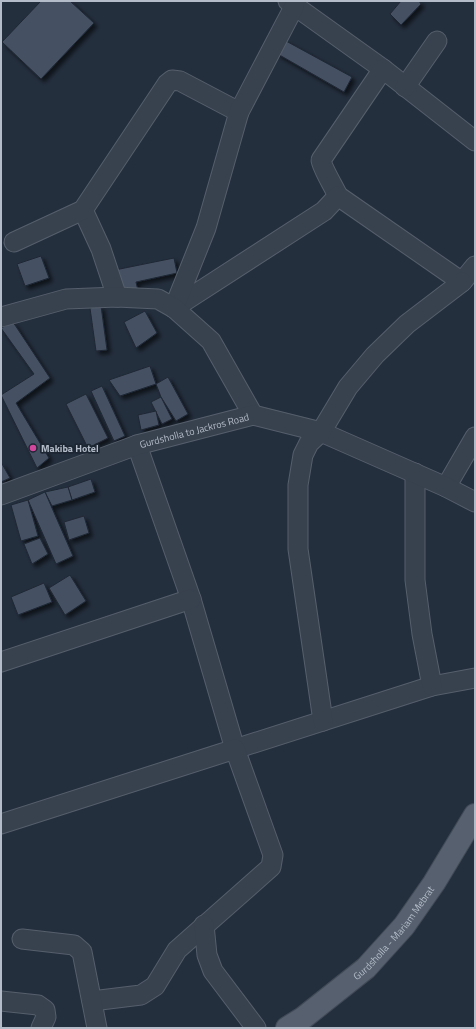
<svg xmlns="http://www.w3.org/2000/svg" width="476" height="1029" font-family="'Titillium Web',sans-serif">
  <defs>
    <filter id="shadow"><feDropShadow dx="3.5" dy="3.5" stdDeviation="2" flood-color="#0009"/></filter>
  </defs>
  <rect width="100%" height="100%" fill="#242f3e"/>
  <g fill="#455162" stroke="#1f2835" filter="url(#shadow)">
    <polygon points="41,1 70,1 94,23 41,79 2,42"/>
    <polygon points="401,1 419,1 421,4 401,25 390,14"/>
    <polygon points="286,41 352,77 344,92 276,53"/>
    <polygon points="41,256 49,278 25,286 17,264"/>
    <polygon points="174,258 177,273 136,282 138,291 115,295 110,271"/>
    <polygon points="101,306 107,350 96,351 90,308"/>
    <polygon points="145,311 157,333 136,348 124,322"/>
    <polygon points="13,322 50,378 16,403 49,458 37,468 1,395 34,374 1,328"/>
    <polygon points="150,366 156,384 120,396 109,380"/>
    <polygon points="168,377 188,414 176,421 161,397 156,384"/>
    <polygon points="102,386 125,436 114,441 91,391"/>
    <polygon points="86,394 108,438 88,448 66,404"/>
    <polygon points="161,397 172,419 162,424 151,402"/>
    <polygon points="156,411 159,425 141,430 138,415"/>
    <polygon points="1,462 10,478 1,482"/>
    <polygon points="91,479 95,492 72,500 68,487"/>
    <polygon points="68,487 72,500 52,506 45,492"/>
    <polygon points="45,492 73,556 56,564 28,500"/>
    <polygon points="28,500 38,536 21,541 11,505"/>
    <polygon points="84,516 89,533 69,540 64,522"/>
    <polygon points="40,538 48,554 32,564 24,544"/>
    <polygon points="70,575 86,601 65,615 49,588"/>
    <polygon points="44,583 52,602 18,615 11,597"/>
  </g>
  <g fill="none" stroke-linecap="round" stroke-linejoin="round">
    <defs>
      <g id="minor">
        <polyline points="288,1 383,69 475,141"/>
        <polyline points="405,87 437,41"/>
        <path d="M338,196C334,187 322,168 321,160L383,69"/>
        <polyline points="83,210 101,249 117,297"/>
        <polyline points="14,242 83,210 167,84 172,80 180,81 239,112"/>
        <polyline points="174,308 324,211 338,196 462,282 475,266"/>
        <polyline points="174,308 206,228 239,112 294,7"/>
        <polyline points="1,317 66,299 117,297 158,299 174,308 211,341 253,415"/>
        <polyline points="137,445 191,599 235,749 432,686 475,678"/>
        <polyline points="415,473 415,580 422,634 432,686"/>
        <polyline points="446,487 475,437"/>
        <path id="s1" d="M1,495L137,445L253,415L321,432L446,487L475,502"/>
        <polyline points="1,662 191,599"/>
        <polyline points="323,721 298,549 298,485 303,455 309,443 321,432 348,387 375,355 407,324 462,282"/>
        <polyline points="1,824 235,749 273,855 271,867 177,950 155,986 141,995 92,1001"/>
        <polyline points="204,925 207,955 213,971 256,1028"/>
        <polyline points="22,939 74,945 82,952 97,1028"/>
        <polyline points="1,1001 38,1005 45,1010 46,1017 41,1028"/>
      </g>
      <g id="major">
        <path id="s2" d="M287,1028L303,1018L366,968L404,926L434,883L475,815"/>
      </g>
    </defs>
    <use href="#minor" stroke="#565f6c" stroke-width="21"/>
    <use href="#major" stroke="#414a57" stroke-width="24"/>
    <use href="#minor" stroke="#38414e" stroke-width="19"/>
    <use href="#major" stroke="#56606e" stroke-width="22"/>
  </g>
  <circle fill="#d1479c" stroke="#1d2633" stroke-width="1.5" cx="33" cy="448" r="4"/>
  <g text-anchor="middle" stroke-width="3.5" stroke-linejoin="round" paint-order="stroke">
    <g font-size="10" fill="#b4bcc9" stroke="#1d2633">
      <text dy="4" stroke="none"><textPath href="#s1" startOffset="204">Gurdsholla to Jackros Road</textPath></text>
      <text dy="4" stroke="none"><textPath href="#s2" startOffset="144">Gurdsholla - Mariam Mebrat</textPath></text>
    </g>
    <g font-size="10" font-weight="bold" fill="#b4bcc9" stroke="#1d2633" text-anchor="start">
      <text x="41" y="452">Makiba Hotel</text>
    </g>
  </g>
  <rect width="476" height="1029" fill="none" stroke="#b4bcc9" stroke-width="4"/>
</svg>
